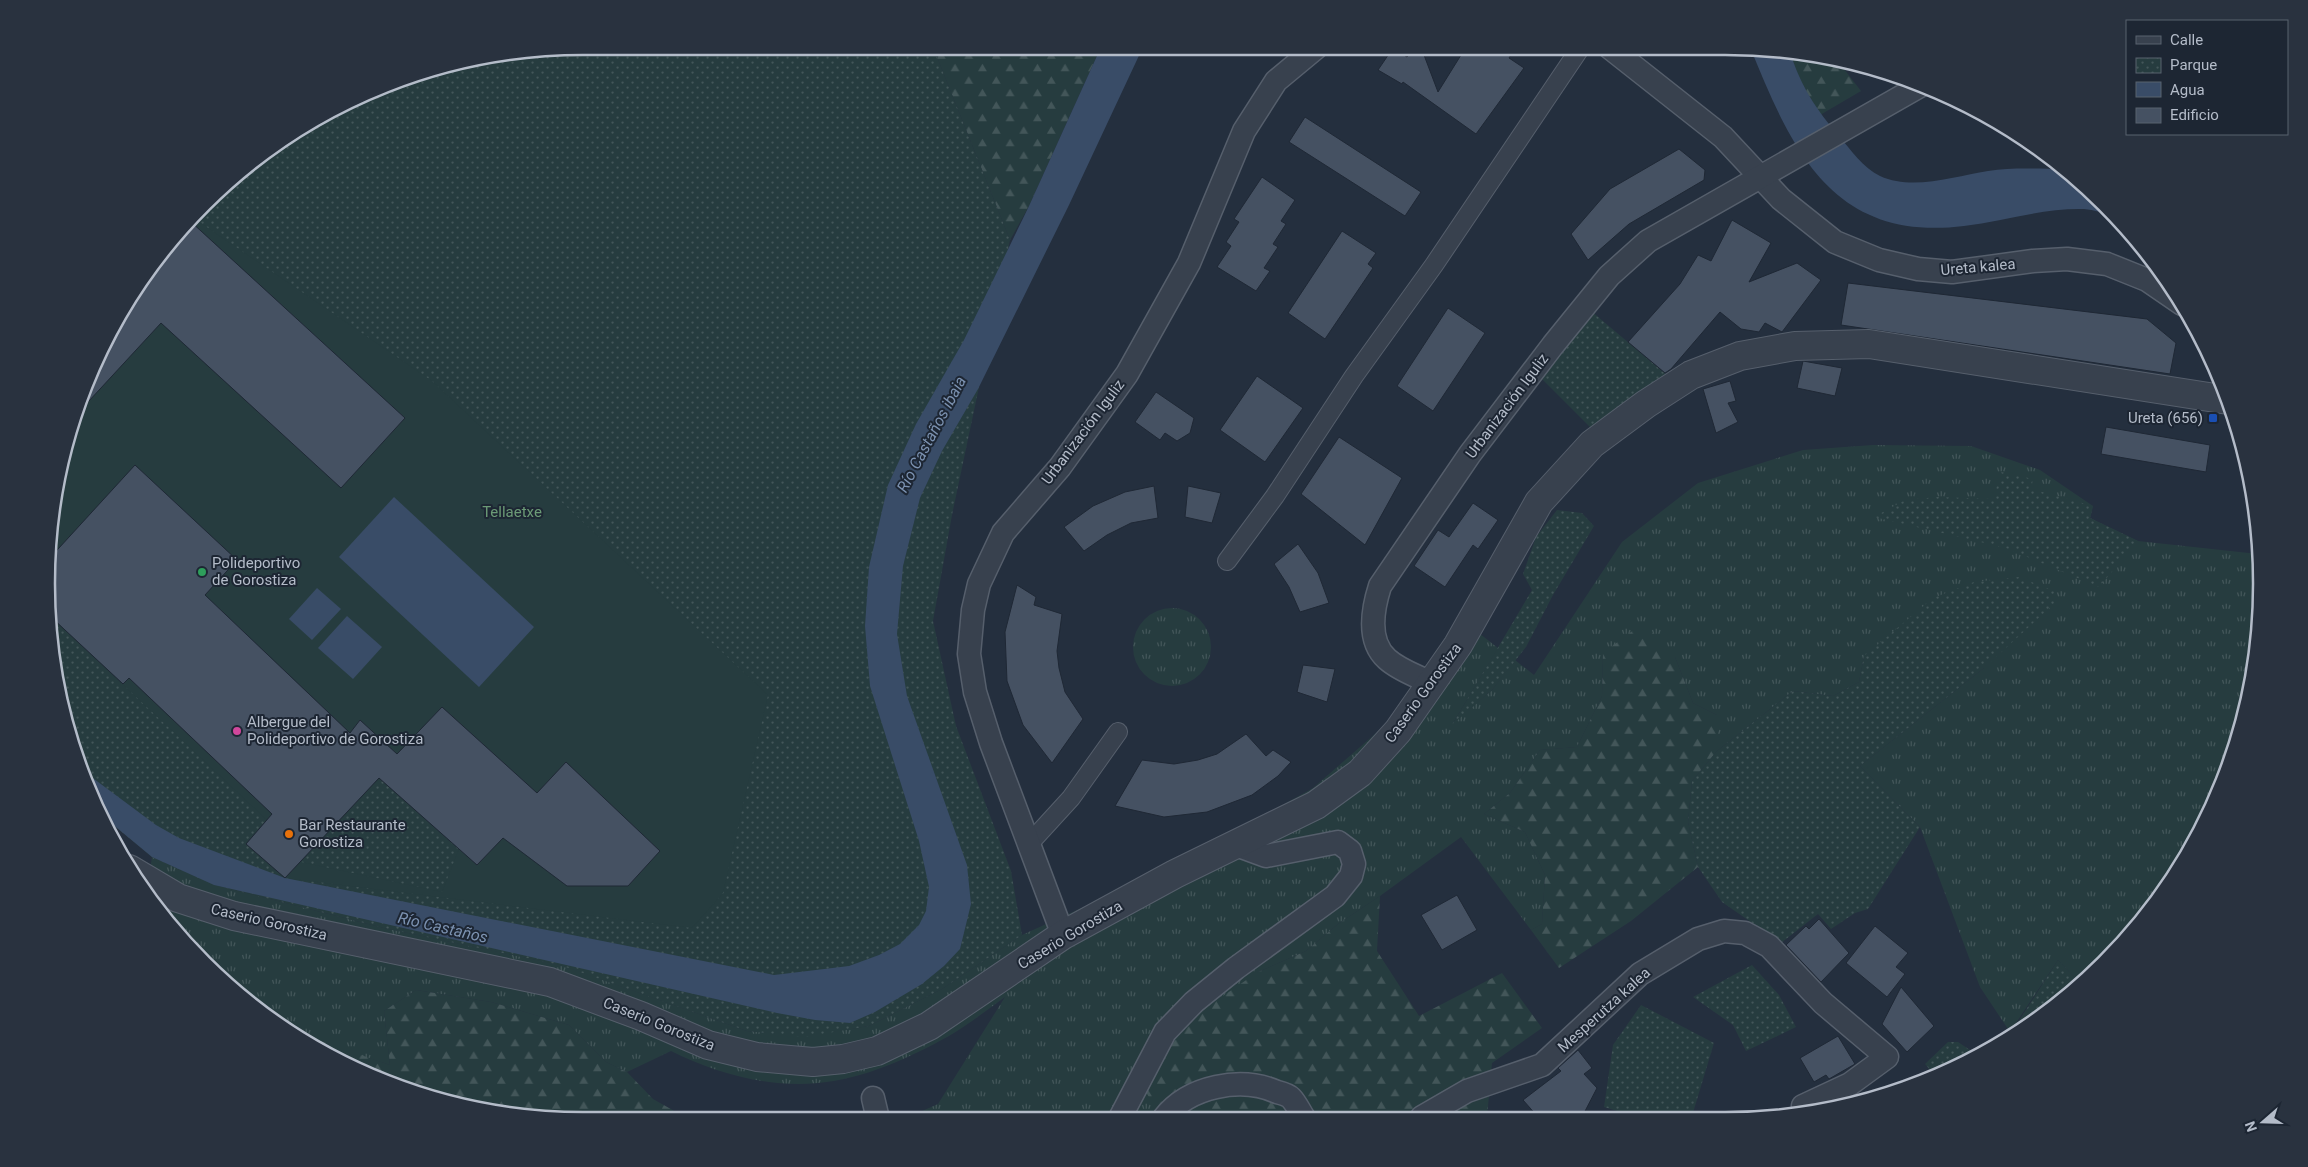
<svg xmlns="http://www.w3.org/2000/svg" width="2308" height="1167" font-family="Roboto,sans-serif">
  <defs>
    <pattern id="grass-tufts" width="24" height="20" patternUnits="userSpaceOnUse" patternTransform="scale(1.25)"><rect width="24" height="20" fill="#263c3f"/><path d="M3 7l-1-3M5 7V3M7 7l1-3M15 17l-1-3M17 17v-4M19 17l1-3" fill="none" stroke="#435659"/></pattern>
    <pattern id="forest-firs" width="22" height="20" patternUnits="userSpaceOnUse" patternTransform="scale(1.25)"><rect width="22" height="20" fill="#263c3f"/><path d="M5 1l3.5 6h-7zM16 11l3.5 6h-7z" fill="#435659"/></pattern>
    <pattern id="park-dots" width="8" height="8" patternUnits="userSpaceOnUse" patternTransform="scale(1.25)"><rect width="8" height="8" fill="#263c3f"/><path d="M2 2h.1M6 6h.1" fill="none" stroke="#435659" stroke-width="1.8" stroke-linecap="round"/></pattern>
  </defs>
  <rect width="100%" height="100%" fill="#242f3e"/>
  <g fill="url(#grass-tufts)">
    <path d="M1873,445L1971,446L2040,470L2093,506L2090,518L2138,541L2258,554L2261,618L2244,722L2206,821L2129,938L2080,983L2058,960L2010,1032L1980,987L1920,827L1860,766L1984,668L1864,656L1859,682L1833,696L1793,691L1717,751V715L1693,703L1675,657L1603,653L1602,696L1577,747L1540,750L1510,793L1484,814L1525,832L1545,875L1542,924L1531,930L1461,837L1380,896L1338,924L1306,951L1258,972L1161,1118L904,1119L938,1104L1005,997C987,1010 969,1024 949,1036C909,1058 864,1079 818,1083C768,1088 715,1073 671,1051L627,1072L606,1062L569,1025L491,1002L416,990L384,1011L390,1065C358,1054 323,1045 292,1032C236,1007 185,940 146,894L152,857L215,885L384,928L561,965L747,1031L804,1036L869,1026L942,989L1022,935L1176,865L1313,788L1391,720L1461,619L1498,648L1453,723L1492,690L1515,660L1534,675L1622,542L1698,483L1803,450Z"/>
    <circle cx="1172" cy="647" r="39"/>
  </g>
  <g fill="url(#forest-firs)">
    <polygon points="933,47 1101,47 1029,206 1010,240"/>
    <polygon points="1790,52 1837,60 1861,91 1820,115 1798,78"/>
    <polygon points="1643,623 1675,657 1693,703 1717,715 1717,751 1692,781 1688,822 1698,867 1631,921 1559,968 1531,930 1542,924 1545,875 1525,832 1484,814 1510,793 1540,750 1577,747 1602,696 1603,653"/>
    <polygon points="1380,896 1377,951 1419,1016 1502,973 1542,1028 1492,1063 1487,1117 1161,1118 1146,1092 1172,1044 1201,1011 1258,972 1306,951 1338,924"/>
    <polygon points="416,990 491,1002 569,1025 606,1062 627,1072 653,1099 685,1117 693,1119 549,1120 445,1103 346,1065 291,1031 390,1065 384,1011"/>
  </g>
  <g fill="url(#park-dots)">
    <polygon points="584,46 933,47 1010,240 952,515 933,621 956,726 1011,871 1022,935 942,989 869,1026 804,1037 747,1031 560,965 384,928 214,885 152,857 99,813 65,723 51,653 47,549 57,478 179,229 256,157 315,118 411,75 479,57"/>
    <polygon points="1591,311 1667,375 1592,429 1540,377"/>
    <polygon points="2001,472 2033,479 2031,489 2093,506 2090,518 2138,541 2099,587 2006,548 1874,517 1905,500 1938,497 1993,499"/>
    <polygon points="1557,510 1582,513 1594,526 1553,595 1526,647 1492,690 1452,725 1532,590 1523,574 1536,537"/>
    <polygon points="2019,577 2054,591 2055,603 1984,668 1860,766 1920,827 1868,909 1855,913 1831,929 1818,914 1781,943 1722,902 1698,867 1688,822 1692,781 1717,751 1793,691 1833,696 1859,682 1864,656 1933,598 1974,582"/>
    <polygon points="2058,960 2080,983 2051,1010 2011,1033"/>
    <polygon points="1752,965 1779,995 1796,1027 1746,1051 1733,1025 1693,997"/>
    <polygon points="1641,1005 1714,1043 1692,1116 1637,1117 1604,1107 1613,1045"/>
    <polygon points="1948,1042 1958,1042 1976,1054 1936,1077 1925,1064"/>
  </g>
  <path fill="#263c3f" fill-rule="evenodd" d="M192,217L432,381L768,695L723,893L692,928L285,878L246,844L267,820L50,616L47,549L57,478L87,378L179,229ZM379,778L459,849L442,892L301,862Z"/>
  <g fill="#394c67">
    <polygon points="1101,47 1143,47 1069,205 978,389 942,451 920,498 903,566 897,634 907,696 967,865 971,904 960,949 944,966 922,984 875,1012 850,1023 815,1020 777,1013 214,885 152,857 99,813 82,770 156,825 179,838 285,878 774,975 849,966 879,955 900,944 919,925 926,911 929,887 919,841 870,686 865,626 869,567 888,485 916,424 964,340 1029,206"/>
    <path d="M1750,47L1790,52C1801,87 1816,109 1839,136C1851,150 1863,168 1880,176C1913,191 1955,176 1988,171C2013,167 2040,169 2064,169L2114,215C2104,213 2094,210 2084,209C2043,208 2004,221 1964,226C1833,242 1792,151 1750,47Z"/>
    <polygon points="394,497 534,627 479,687 339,557"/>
    <polygon points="317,588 341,609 312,640 289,619"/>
    <polygon points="347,616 382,647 353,679 318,648"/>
  </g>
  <g fill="#455162" stroke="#1f2835">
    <polygon points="1466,47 1516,47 1509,58 1524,68 1476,134 1403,82 1402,84 1378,70 1393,48 1407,57 1409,55 1424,55 1438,92"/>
    <polygon points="1305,117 1421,192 1405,216 1289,142"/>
    <polygon points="1679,149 1705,170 1704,180 1629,224 1588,260 1571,234 1610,189"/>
    <polygon points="1262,177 1295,200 1281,221 1286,224 1273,244 1278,247 1264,268 1270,271 1256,291 1217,267 1231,246 1226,242 1239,222 1234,219"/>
    <polygon points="189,220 405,418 341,488 161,323 76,415 87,378 118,315 179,229"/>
    <polygon points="1732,220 1771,243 1749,282 1797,263 1821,280 1782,332 1765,323 1759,332 1741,329 1720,312 1671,369 1665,373 1628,342 1680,284 1698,255 1711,261"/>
    <polygon points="1342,231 1376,253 1368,264 1373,268 1325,339 1288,313"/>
    <polygon points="1848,283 2147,319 2176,343 2170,374 1841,325"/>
    <polygon points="1448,308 1485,333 1433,411 1397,386"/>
    <polygon points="1803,361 1842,368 1835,396 1797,388"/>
    <polygon points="1257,376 1303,408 1265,462 1220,430"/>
    <polygon points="1730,381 1736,401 1728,403 1738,422 1716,433 1703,389"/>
    <polygon points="1156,392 1194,418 1190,433 1177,441 1165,433 1160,440 1135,422"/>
    <polygon points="2106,427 2210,445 2206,472 2101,454"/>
    <polygon points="1339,437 1402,478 1365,545 1301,494"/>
    <polygon points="135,465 237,560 205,595 350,733 360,720 397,754 442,707 537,793 566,762 660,851 628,886 567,886 503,838 477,865 379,778 285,878 246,844 272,814 129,678 123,684 50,616 48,560"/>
    <polygon points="1154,486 1158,518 1131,523 1107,535 1084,551 1064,527 1093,506 1125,492"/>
    <polygon points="1188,486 1221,493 1212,523 1185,517"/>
    <polygon points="1473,503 1498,520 1478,549 1473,545 1445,587 1414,566 1438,530 1449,537"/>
    <polygon points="1298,544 1318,573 1329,603 1300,612 1289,587 1274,564"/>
    <polygon points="1017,585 1036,597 1034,605 1062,614 1057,651 1059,668 1065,692 1083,719 1052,763 1023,725 1007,681 1005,632"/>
    <polygon points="1303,665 1335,669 1327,702 1297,692"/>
    <polygon points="1246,734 1266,756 1273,750 1291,762 1278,776 1252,795 1207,812 1164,817 1115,806 1142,760 1174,764 1198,760 1217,754"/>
    <polygon points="1457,895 1477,930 1442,950 1421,915"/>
    <polygon points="1819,919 1849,953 1821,982 1786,945 1806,926 1809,929"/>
    <polygon points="1875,926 1908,953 1896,967 1905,974 1887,997 1846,963"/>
    <polygon points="1901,987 1934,1026 1907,1052 1882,1024"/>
    <polygon points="1838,1036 1855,1064 1829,1079 1826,1075 1814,1082 1800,1058"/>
    <polygon points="1578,1050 1592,1068 1584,1074 1597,1088 1582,1117 1538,1117 1523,1100 1561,1071 1558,1068"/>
  </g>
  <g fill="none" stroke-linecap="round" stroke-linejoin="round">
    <defs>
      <g id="pedestrian">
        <polyline points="1227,561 1275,496 1354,376 1434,265 1581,47"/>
        <polyline points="1028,845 1071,798 1118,732"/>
      </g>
      <g id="minor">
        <polyline points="1609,47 1723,137 1781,199 1835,242 1879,260 1918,269 1952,272 2033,261 2067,259 2107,264 2147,280 2182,304"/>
        <path d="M1431,683C1417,676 1399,670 1387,659C1367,641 1373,608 1380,586L1470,454L1553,345L1609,276L1648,241L1920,86"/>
        <polyline points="1063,935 991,743 975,692 969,654 973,610 979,584 1003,533 1060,467 1127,374 1189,263 1244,131 1276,81 1317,47"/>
        <polyline points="873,1098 878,1119"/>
        <polyline points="1422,1117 1467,1091 1542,1065 1640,974 1698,939 1724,931 1745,933 1769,946 1823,1003 1887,1057 1850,1084 1803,1106"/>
        <polyline points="1120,1118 1165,1032 1194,1002 1236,968 1335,896 1351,876 1354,864 1350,851 1338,842 1266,856 1236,845"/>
        <path d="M1164,1118C1189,1086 1241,1076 1277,1092C1281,1093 1288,1095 1291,1098C1296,1103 1300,1112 1304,1118"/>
      </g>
      <polyline id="tertiary" points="129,869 178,898 234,916 550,982 641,1016 708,1045 757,1057 813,1062 843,1059 877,1051 929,1026 1063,935 1175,874 1316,805 1360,773 1398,731 1458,645 1539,502 1592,444 1646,404 1691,375 1740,356 1795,346 1869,344 2228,400"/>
    </defs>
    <use href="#pedestrian" stroke="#565f6c" stroke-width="20"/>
    <use href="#minor" stroke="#565f6c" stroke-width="25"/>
    <use href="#tertiary" stroke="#565f6c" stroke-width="30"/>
    <use href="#pedestrian" stroke="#38414e" stroke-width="18"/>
    <use href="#minor" stroke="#38414e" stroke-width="22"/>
    <use href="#tertiary" stroke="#38414e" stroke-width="28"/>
  </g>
  <rect fill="#1a4fb4" stroke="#1d2633" stroke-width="2" x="2208" y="413" width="10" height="10" rx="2.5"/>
  <circle fill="#2e9e5b" stroke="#1d2633" stroke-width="2" cx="202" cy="572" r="5"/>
  <circle fill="#d1479c" stroke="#1d2633" stroke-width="2" cx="237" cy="731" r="5"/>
  <circle fill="#e8710a" stroke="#1d2633" stroke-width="2" cx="289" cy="834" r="5"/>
  <g text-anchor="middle" stroke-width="4" stroke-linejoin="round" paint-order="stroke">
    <g font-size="15" fill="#b4bcc9" stroke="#1d2633">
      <text transform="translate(1978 267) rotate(-5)" y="5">Ureta kalea</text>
      <text transform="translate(1507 406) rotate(-53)" y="5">Urbanización Iguliz</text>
      <text transform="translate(1083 432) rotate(-53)" y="5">Urbanización Iguliz</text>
      <text transform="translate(1423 693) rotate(-54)" y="5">Caserio Gorostiza</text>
      <text transform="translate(269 922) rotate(13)" y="5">Caserio Gorostiza</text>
      <text transform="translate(1070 935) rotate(-31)" y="5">Caserio Gorostiza</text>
      <text transform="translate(1604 1010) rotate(-42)" y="5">Mesperutza kalea</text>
      <text transform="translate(659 1024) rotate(22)" y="5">Caserio Gorostiza</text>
    </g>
    <g font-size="15" fill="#b4bcc9" stroke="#1d2633" text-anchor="start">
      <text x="2203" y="423" text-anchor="end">Ureta (656)</text>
      <text x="212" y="568">Polideportivo<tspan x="212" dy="17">de Gorostiza</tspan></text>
      <text x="247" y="727">Albergue del<tspan x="247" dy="17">Polideportivo de Gorostiza</tspan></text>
      <text x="299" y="830">Bar Restaurante<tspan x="299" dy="17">Gorostiza</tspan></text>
    </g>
    <g font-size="15" fill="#6b9a76" stroke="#1d2633">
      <text x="512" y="517">Tellaetxe</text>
    </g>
    <g font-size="16" font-style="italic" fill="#7c92b1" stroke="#1d2633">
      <text transform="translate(931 434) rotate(-62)" y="6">Río Castaños ibaia</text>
      <text transform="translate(443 927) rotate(13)" y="6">Río Castaños</text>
    </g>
  </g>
  <path d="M0 0H2308V1167H0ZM583 55H1725A528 528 0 0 1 2253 583V584A528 528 0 0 1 1725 1112H583A528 528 0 0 1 55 584V583A528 528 0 0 1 583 55Z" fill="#29323f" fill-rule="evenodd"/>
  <path fill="none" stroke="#b4bcc9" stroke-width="2.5" d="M583 55H1725A528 528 0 0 1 2253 583V584A528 528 0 0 1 1725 1112H583A528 528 0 0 1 55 584V583A528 528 0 0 1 583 55Z"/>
  <rect x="2126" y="20" width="162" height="115" fill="#1d2633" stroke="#59626f"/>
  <rect x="2136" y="36" width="25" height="8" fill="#38414e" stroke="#59626f"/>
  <text x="2170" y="45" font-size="15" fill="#b4bcc9">Calle</text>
  <rect x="2136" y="58" width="25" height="15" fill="url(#park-dots)" stroke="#59626f"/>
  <text x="2170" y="70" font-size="15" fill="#b4bcc9">Parque</text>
  <rect x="2136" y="82" width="25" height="15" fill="#394c67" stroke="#59626f"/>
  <text x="2170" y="95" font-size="15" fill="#b4bcc9">Agua</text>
  <rect x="2136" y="108" width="25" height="15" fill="#455162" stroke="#59626f"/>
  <text x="2170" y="120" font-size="15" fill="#b4bcc9">Edificio</text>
  <g transform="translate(2263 1122) rotate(250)" stroke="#1d2633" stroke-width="4" paint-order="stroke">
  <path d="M0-4L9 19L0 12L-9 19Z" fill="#b4bcc9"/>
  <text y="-8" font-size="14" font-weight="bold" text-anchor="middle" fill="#b4bcc9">N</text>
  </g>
</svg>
